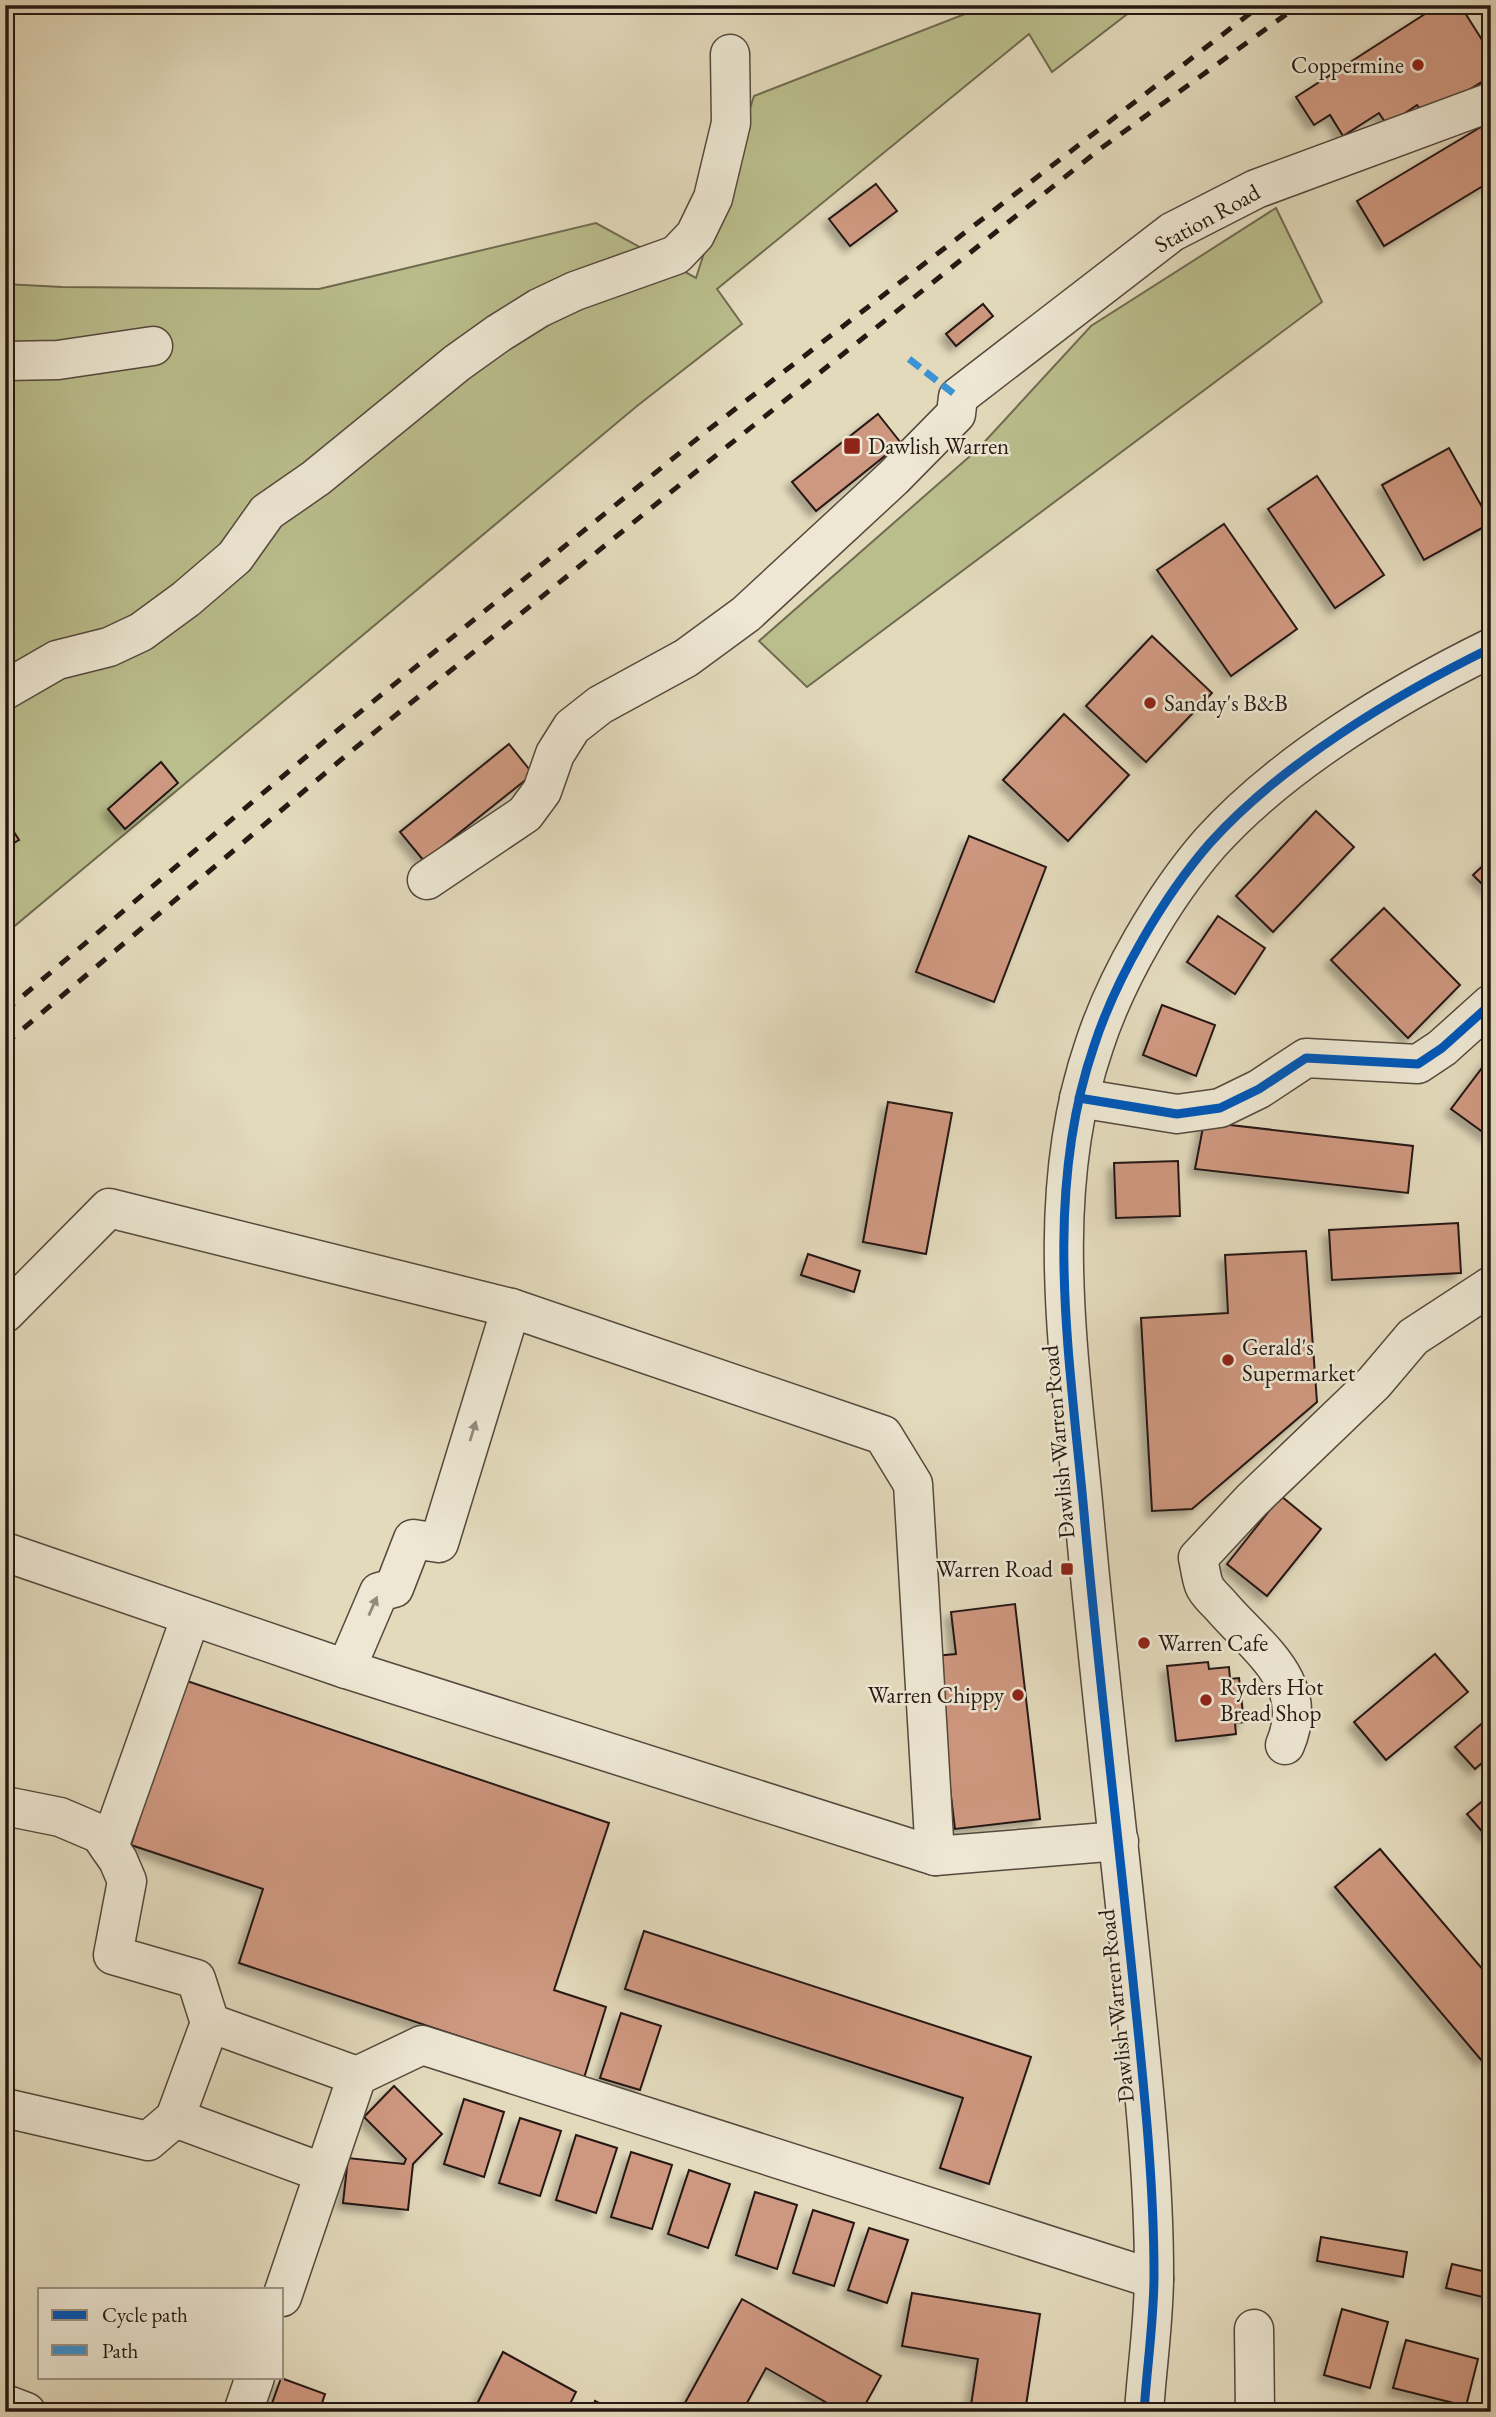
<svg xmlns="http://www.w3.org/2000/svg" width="1496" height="2417" font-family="'EB Garamond',serif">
  <defs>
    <filter id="shadow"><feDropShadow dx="-6" dy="6" stdDeviation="3.5" flood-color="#0004"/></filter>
  </defs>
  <rect width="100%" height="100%" fill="#e3dabc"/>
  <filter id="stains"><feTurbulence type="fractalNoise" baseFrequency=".00286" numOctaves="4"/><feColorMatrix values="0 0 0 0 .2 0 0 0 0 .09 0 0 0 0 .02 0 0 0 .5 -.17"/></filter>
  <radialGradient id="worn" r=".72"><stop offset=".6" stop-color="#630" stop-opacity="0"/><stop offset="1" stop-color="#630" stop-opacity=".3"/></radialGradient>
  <g fill="#babd8c" stroke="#706b50" stroke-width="2">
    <polygon points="988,5 1139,5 1052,72 1029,34 717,289 742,324 637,406 5,934 5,284 62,287 319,289 596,223 696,278 754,96"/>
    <polygon points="1276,208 1322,302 807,687 759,641 977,450 1091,326"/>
  </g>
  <g fill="#ce977f" stroke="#261913" stroke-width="2" filter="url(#shadow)">
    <polygon points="1439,5 1460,5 1491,54 1491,76 1426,117 1417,105 1387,125 1379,113 1343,136 1330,115 1314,125 1296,97"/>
    <polygon points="1491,121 1491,181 1384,246 1357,201"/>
    <polygon points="876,184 897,211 850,246 829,219"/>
    <polygon points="983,304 993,316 956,346 946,334"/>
    <polygon points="878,414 901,443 816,511 792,482"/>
    <polygon points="1449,448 1491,523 1424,560 1382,485"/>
    <polygon points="1317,476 1384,575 1335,608 1268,509"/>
    <polygon points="1224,524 1297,629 1231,676 1157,570"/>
    <polygon points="1152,636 1212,693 1146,762 1086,706"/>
    <polygon points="1064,714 1129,775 1068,841 1003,780"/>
    <polygon points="509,744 533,774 424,861 400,832"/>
    <polygon points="161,762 178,783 125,829 108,809"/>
    <polygon points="1316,811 1354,847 1273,932 1236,896"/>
    <polygon points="5,818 19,840 5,848"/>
    <polygon points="969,836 1046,867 994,1002 916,972"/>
    <polygon points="1491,858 1491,893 1473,875"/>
    <polygon points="1384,908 1460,985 1408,1038 1331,960"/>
    <polygon points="1218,916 1265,948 1235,994 1187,962"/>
    <polygon points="1162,1005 1215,1025 1196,1076 1143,1055"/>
    <polygon points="1491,1056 1491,1138 1451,1109"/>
    <polygon points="888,1102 952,1113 926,1254 863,1242"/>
    <polygon points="1204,1122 1413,1146 1408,1193 1195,1169"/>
    <polygon points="1178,1161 1180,1216 1116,1218 1114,1163"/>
    <polygon points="1458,1223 1461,1273 1332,1280 1329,1230"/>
    <polygon points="1306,1251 1317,1402 1192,1509 1152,1511 1141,1318 1228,1313 1225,1255"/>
    <polygon points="808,1254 860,1271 854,1292 801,1275"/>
    <polygon points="1281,1496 1321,1529 1267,1596 1227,1564"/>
    <polygon points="1015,1604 1040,1819 955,1829 934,1656 956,1654 951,1612"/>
    <polygon points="1435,1654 1468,1692 1386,1760 1354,1722"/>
    <polygon points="1208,1662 1209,1669 1229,1667 1230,1679 1239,1678 1244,1722 1235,1723 1236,1734 1176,1741 1167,1666"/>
    <polygon points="184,1680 609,1823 554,1990 606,2007 584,2078 239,1963 263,1889 131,1845"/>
    <polygon points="1488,1718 1491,1721 1491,1755 1475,1769 1455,1747"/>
    <polygon points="1491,1794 1491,1831 1486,1836 1467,1814"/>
    <polygon points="1380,1849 1491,1979 1491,2053 1482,2061 1335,1887"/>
    <polygon points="644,1931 1031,2057 989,2184 940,2168 963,2098 625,1989"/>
    <polygon points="621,2013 661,2026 640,2090 600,2078"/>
    <polygon points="394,2086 442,2134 413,2164 408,2210 343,2203 348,2158 404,2164 406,2159 364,2117"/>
    <polygon points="464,2099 504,2112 484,2177 444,2164"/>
    <polygon points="520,2118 561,2131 540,2196 499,2183"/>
    <polygon points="576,2135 617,2148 596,2213 556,2200"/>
    <polygon points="631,2152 672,2165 652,2229 611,2217"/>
    <polygon points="689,2170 730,2184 708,2248 668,2234"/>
    <polygon points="755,2192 797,2205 777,2269 736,2255"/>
    <polygon points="813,2210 854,2223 834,2286 793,2273"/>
    <polygon points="869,2228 908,2240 887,2303 848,2290"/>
    <polygon points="1321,2237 1407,2252 1403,2277 1317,2261"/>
    <polygon points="1452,2264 1491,2273 1491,2299 1446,2288"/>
    <polygon points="912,2293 1040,2314 1025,2412 970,2412 978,2359 902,2346"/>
    <polygon points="742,2299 881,2376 861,2412 843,2412 766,2368 742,2412 680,2412"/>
    <polygon points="1342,2309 1388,2322 1370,2388 1324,2375"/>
    <polygon points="1406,2340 1478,2359 1466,2406 1393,2388"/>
    <polygon points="503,2352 576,2392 566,2412 473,2412"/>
    <polygon points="281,2378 325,2394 319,2412 269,2412"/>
    <polygon points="595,2401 617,2412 591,2412"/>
  </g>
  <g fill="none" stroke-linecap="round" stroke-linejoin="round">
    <defs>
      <g id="minor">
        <polyline points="5,361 58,360 153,346"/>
        <polyline points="5,690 57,660 109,647 141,632 186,599 235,557 267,512 316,478 457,363 499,333 539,308 575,291 676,255 695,235 713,198 731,123 730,54"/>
        <polyline points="427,880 525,814 542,791 555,754 572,727 600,705 686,658 746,614 893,478 956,414 958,397 1172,232 1256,189 1491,102"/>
        <polyline points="1079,1098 1177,1114 1220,1108 1259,1089 1306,1058 1418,1064 1442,1048 1491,1004"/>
        <polyline points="5,1313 109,1208 511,1308 883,1435 913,1484 935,1856"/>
        <polyline points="5,1552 346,1669 935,1856 1119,1841"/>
        <polyline points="346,1669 379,1592 394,1588 413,1539 439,1543 511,1308"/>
        <path d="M1285,1745C1312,1682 1257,1648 1221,1606C1216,1600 1207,1593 1204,1585C1201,1577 1200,1567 1198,1558L1252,1500L1374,1383L1413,1337L1491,1286"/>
        <polyline points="5,1806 60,1817 100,1834 118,1860 127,1881 113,1955 196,1979 210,2023 357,2076"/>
        <polyline points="109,1847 191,1616"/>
        <polyline points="5,2108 148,2141 175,2118 324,2173"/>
        <polyline points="175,2118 210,2023"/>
        <polyline points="282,2297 357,2076 422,2045 1154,2279"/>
        <polyline points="1254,2329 1255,2412"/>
        <polyline points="5,2404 26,2412"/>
        <polyline points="243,2412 255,2377"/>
        <path d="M1144,2412C1147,2366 1154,2320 1154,2275C1154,2177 1143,2079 1133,1981C1117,1825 1098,1669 1084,1513C1070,1359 1042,1197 1094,1046C1116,978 1163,897 1210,843C1282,763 1395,695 1491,648"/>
      </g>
    </defs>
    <use href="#minor" stroke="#55493d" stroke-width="41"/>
    <use href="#minor" stroke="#ede7d3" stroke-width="38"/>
    <g stroke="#261913" stroke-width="5" stroke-dasharray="12 12" stroke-linecap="butt">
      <polyline points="5,1011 333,734 708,430 1261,5"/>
      <polyline points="5,1044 349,753 724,449 1100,149 1299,5"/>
    </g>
    <polyline stroke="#3b93d3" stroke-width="7" stroke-dasharray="14 7" stroke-linecap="butt" points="909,359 958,397"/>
    <defs>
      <g id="cycleway">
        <polyline points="1079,1098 1177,1114 1220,1108 1259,1089 1306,1058 1418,1064 1442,1048 1491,1004"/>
        <path d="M1144,2412C1147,2366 1154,2320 1154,2275C1154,2177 1143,2079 1133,1981C1117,1825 1098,1669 1084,1513C1070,1359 1042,1197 1094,1046C1116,978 1163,897 1210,843C1282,763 1395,695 1491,648"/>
      </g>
    </defs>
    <use href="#cycleway" stroke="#ede7d3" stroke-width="13"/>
    <use href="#cycleway" stroke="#0057b8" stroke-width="9"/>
  </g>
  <defs><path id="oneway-solid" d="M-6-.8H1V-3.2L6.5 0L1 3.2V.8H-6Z" transform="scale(1.75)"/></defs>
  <g fill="#938a7d">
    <use href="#oneway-solid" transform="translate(473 1431) rotate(-73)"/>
    <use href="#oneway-solid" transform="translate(373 1606) rotate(-66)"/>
  </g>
  <g fill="#8f2418" stroke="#ede7d3" stroke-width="2.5">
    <circle cx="1418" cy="65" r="7"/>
    <rect x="843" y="437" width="18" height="18" rx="3.5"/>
    <circle cx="1150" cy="703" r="7"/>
    <circle cx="1228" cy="1360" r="7"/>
    <rect x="1060" y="1562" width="14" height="14" rx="3.5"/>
    <circle cx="1144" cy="1643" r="7"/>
    <circle cx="1018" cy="1695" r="7"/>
    <circle cx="1206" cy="1700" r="7"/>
  </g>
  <g text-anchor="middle" stroke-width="5" stroke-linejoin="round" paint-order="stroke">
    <g font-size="23" fill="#261913" stroke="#ede7d3" text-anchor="start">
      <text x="1404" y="73" text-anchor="end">Coppermine</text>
      <text x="868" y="454">Dawlish Warren</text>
      <text x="1164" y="711">Sanday's B&amp;B</text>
      <text x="1242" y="1355">Gerald's<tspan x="1242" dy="26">Supermarket</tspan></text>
      <text x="1053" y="1577" text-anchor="end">Warren Road</text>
      <text x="1158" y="1651">Warren Cafe</text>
      <text x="1220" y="1695">Ryders Hot<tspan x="1220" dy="26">Bread Shop</tspan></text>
      <text x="1004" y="1703" text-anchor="end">Warren Chippy</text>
    </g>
    <g font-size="23" fill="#261913" stroke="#ede7d3">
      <text transform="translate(1207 218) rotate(-29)" y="8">Station Road</text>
      <text transform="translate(1058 1442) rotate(-95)" y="8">Dawlish Warren Road</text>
      <text transform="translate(1116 2006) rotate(-96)" y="8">Dawlish Warren Road</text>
    </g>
  </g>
  <rect width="1496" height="2417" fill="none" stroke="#e3dabc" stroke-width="28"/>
  <rect x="7" y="7" width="1482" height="2403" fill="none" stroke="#261913" stroke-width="3.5"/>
  <rect x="14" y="14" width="1468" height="2389" fill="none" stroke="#261913" stroke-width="2"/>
  <rect x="38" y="2288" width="245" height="91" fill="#ede7d3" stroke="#9d9586" stroke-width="2"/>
  <rect x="52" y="2310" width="35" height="10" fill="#0057b8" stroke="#9d9586" stroke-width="2"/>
  <text x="102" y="2322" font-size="21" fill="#261913">Cycle path</text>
  <rect x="52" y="2345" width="35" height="10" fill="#3b93d3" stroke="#9d9586" stroke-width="2"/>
  <text x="102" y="2358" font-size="21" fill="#261913">Path</text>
  <rect width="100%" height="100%" filter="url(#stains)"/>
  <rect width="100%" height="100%" fill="url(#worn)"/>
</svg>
